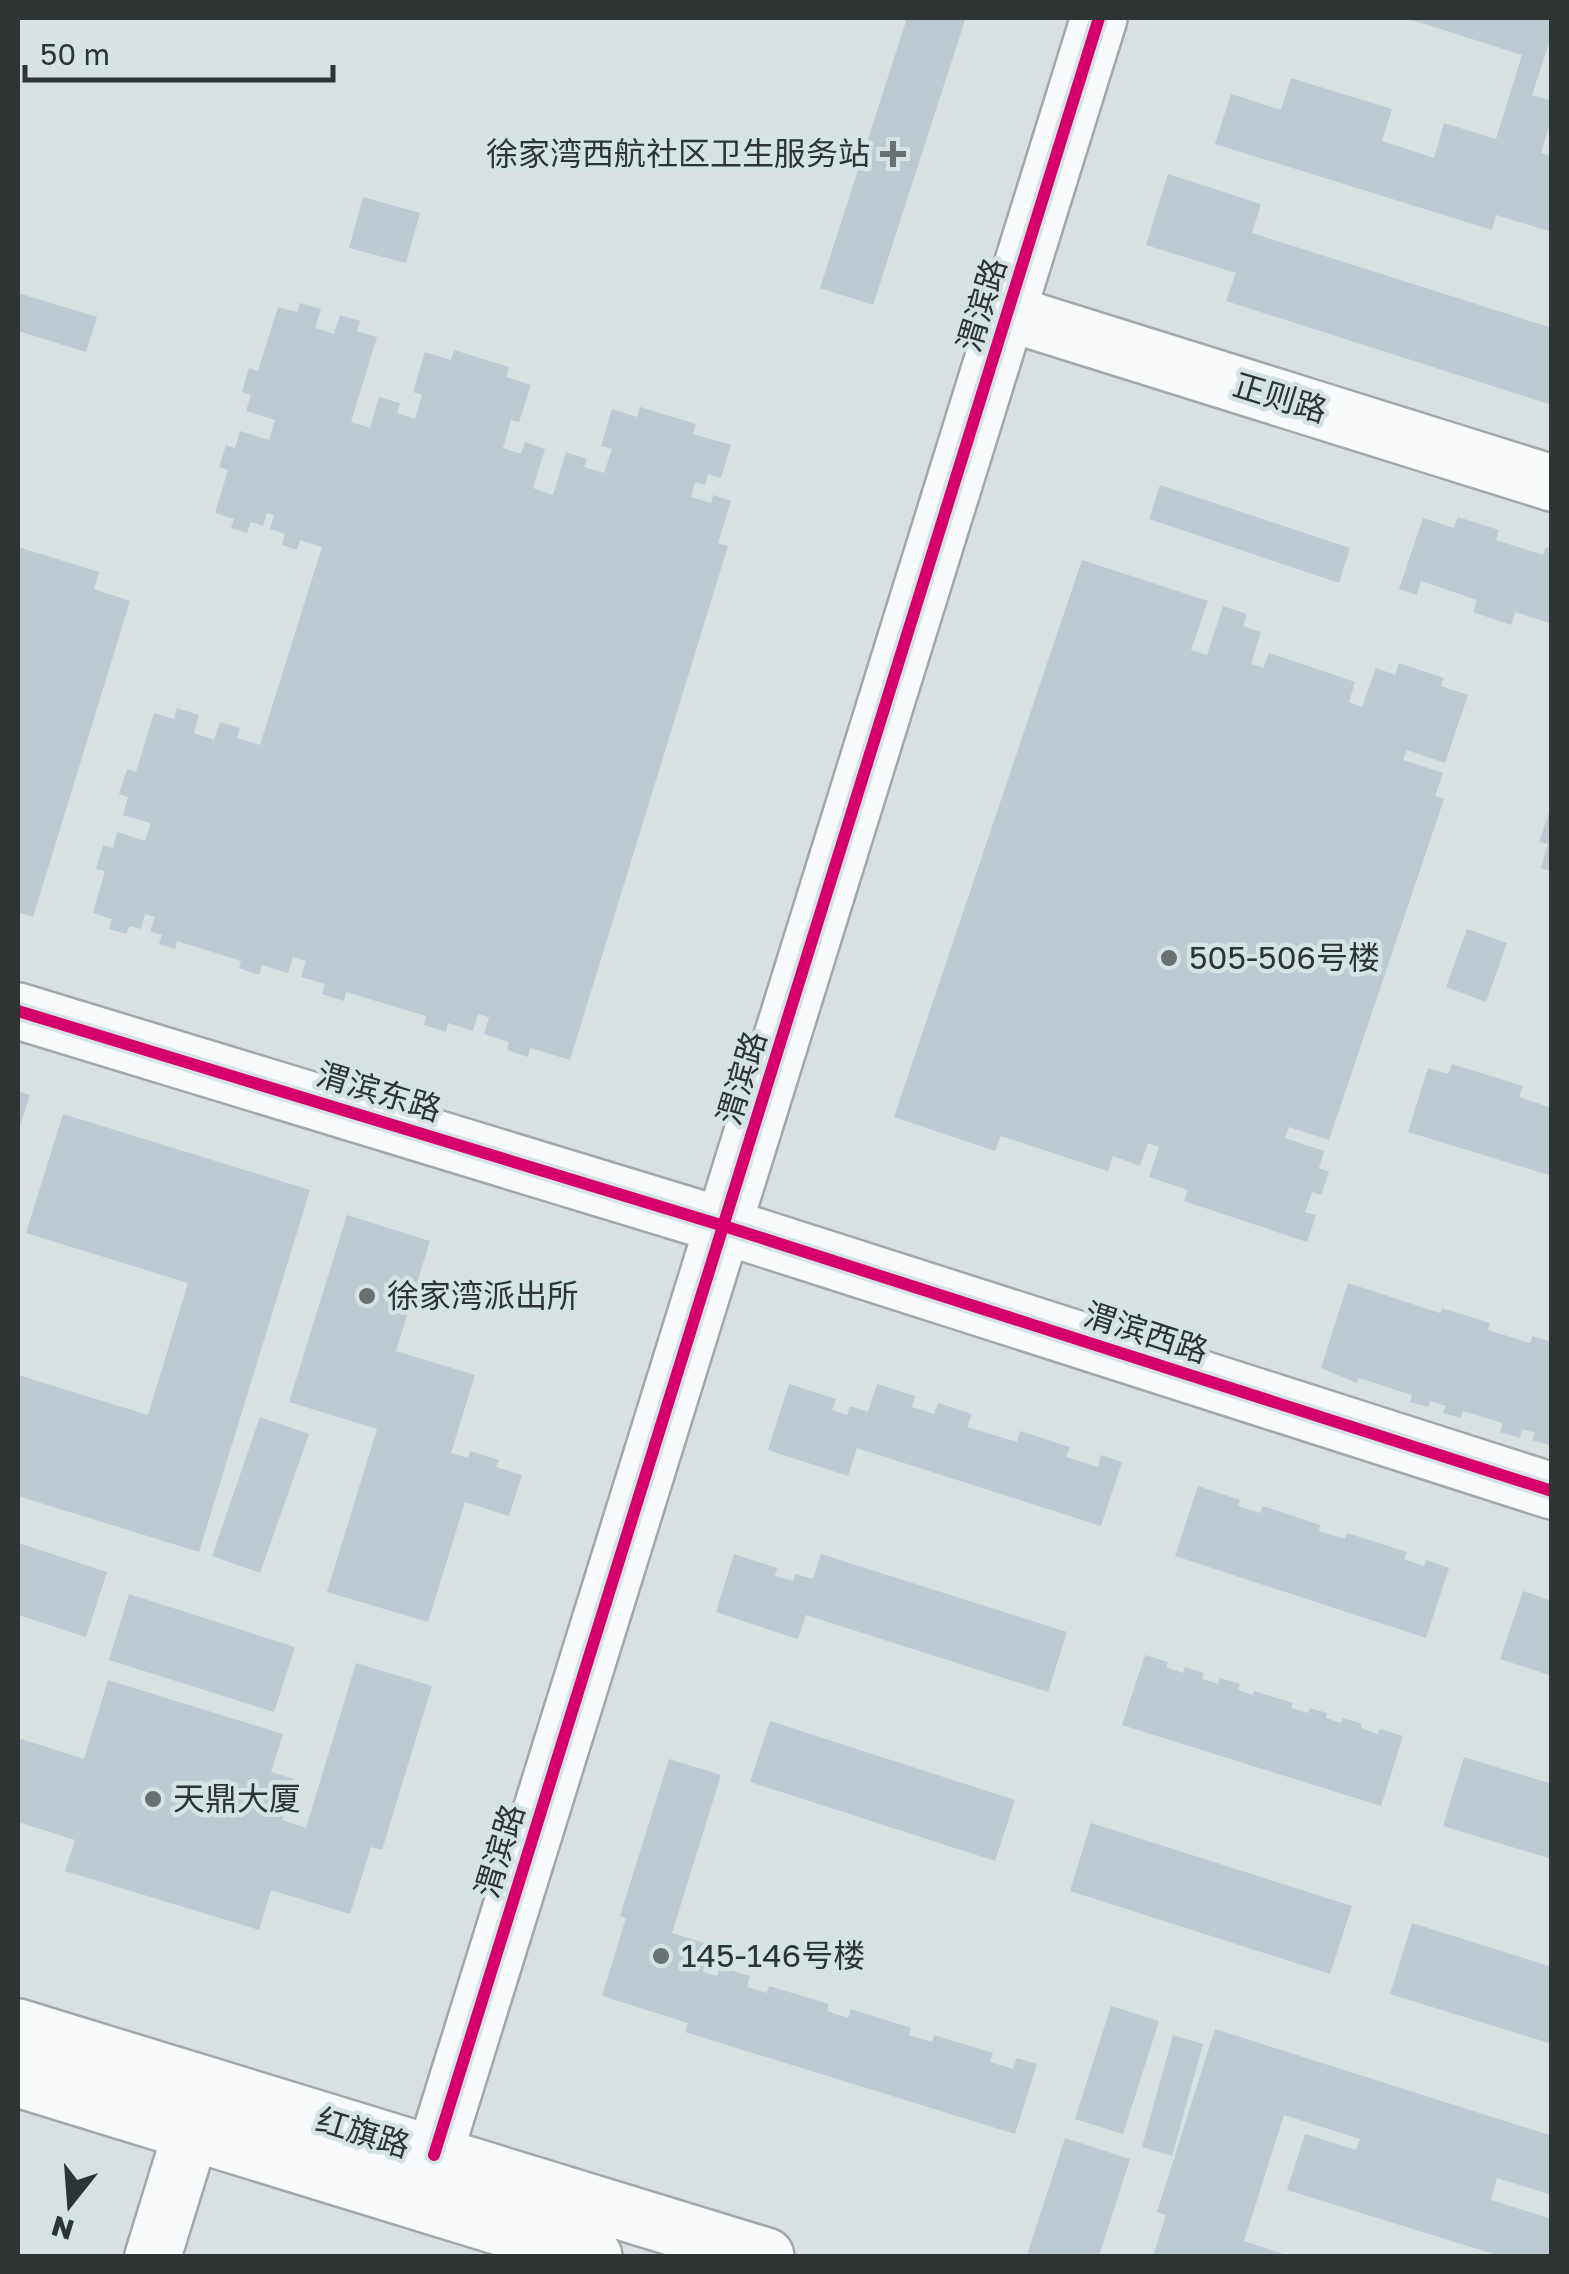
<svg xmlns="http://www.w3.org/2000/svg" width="1569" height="2274" font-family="'Golos Text','Noto Sans SC',sans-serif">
  <rect width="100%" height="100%" fill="#d8e0e2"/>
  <g fill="#bdcad1">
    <polygon points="907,18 965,20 873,305 820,288"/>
    <polygon points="1406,18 1552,18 1552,34 1532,95 1552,101 1552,117 1541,153 1552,156 1552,232 1496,215 1492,230 1215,144 1231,94 1281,110 1291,78 1392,109 1382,141 1434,158 1444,123 1496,139 1522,55"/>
    <polygon points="1168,174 1261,204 1252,233 1552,328 1552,405 1226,301 1236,273 1146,245"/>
    <polygon points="363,197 420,213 406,263 349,248"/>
    <polygon points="18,293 97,317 86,352 18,331"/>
    <polygon points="300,303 321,309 315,328 334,334 340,315 360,321 357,331 377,337 351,422 370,428 379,397 400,403 397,413 415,419 422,395 413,392 425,352 451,360 454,350 509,367 506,377 531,385 519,422 511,420 503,448 521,454 525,442 545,449 533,488 553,495 566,452 587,459 584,467 604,473 612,449 601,446 612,409 637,417 640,407 696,424 693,434 731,445 721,478 708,474 705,485 695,482 691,497 711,503 713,495 731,501 718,543 728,546 570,1060 530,1048 528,1057 507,1050 509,1042 484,1034 489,1017 478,1014 473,1031 448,1023 446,1032 424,1025 426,1016 346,992 344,1001 322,994 325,984 301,977 306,961 293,957 288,973 262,965 259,975 239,968 241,961 177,941 175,949 159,944 162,935 150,931 155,917 145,914 141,929 130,926 126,934 109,929 112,919 93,913 105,871 96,869 103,845 113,848 117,832 145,841 151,823 123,815 128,797 119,794 127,769 136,772 154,713 174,719 177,708 199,715 194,733 214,740 220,722 240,728 237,738 260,745 322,547 300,540 297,550 282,545 285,534 270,529 274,515 267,513 263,526 251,522 247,533 231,528 234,519 215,513 228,470 219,467 226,445 235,448 240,431 269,440 275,420 246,411 251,395 242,392 249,368 258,371 278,307 297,312"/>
    <polygon points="1160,485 1350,548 1339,583 1149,519"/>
    <polygon points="1458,517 1499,530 1496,540 1543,555 1546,547 1552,549 1552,624 1515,612 1511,625 1473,612 1477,600 1421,581 1417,595 1399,589 1423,518 1454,528"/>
    <polygon points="18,547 99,572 94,589 130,601 33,917 18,912"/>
    <polygon points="1082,560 1208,601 1191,650 1207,655 1223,606 1247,614 1243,626 1261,632 1251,664 1263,668 1269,653 1355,682 1349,702 1362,707 1376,668 1395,675 1399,663 1444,678 1441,686 1468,695 1445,763 1407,750 1403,760 1443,773 1435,796 1444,799 1329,1140 1289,1127 1285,1138 1324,1151 1319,1168 1329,1172 1321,1195 1312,1192 1305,1212 1316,1215 1307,1242 1184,1201 1188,1190 1149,1177 1159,1147 1148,1143 1140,1166 1113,1156 1108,1171 1001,1136 995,1151 894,1117"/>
    <polygon points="1552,804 1552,872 1541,868 1548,844 1539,842"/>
    <polygon points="1467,929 1507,943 1486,1002 1446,987"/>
    <polygon points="1452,1064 1523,1086 1519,1097 1552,1108 1552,1176 1408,1132 1428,1068 1448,1074"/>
    <polygon points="18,1091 30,1095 18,1132"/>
    <polygon points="63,1114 310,1190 199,1552 18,1496 18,1375 148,1415 188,1283 26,1233"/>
    <polygon points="347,1215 430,1241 396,1351 475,1375 451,1453 468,1458 470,1451 499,1460 496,1467 522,1475 509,1516 465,1502 428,1622 327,1592 377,1429 289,1402"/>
    <polygon points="1348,1283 1440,1313 1442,1308 1490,1323 1488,1330 1530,1343 1532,1336 1552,1342 1552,1446 1532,1440 1535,1433 1522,1429 1520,1438 1500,1432 1503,1423 1463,1411 1461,1418 1443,1413 1446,1406 1430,1401 1428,1407 1410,1402 1412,1395 1359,1378 1357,1383 1321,1368"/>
    <polygon points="789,1384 836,1399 832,1410 847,1415 850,1406 868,1412 877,1384 915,1396 912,1407 934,1414 938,1403 972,1414 967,1427 1017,1442 1020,1431 1070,1447 1066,1457 1098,1467 1101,1455 1122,1462 1101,1526 857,1448 848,1476 768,1450"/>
    <polygon points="260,1417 309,1434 260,1573 212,1556"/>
    <polygon points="1198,1486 1240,1500 1238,1506 1260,1513 1263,1506 1320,1525 1319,1531 1345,1539 1347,1533 1407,1552 1404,1559 1424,1566 1426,1560 1449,1568 1426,1638 1175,1556"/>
    <polygon points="18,1543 107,1572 86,1637 18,1615"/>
    <polygon points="734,1554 777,1568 775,1576 793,1581 795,1574 813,1579 821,1554 1067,1632 1048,1692 806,1615 798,1639 716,1612"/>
    <polygon points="1523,1591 1552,1601 1552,1676 1500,1659"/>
    <polygon points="129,1594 295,1647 274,1712 109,1660"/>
    <polygon points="1145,1655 1168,1662 1166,1667 1183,1673 1185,1667 1204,1673 1202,1679 1218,1684 1220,1678 1240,1684 1238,1690 1253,1695 1254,1691 1293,1703 1291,1708 1308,1713 1310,1708 1327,1713 1326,1718 1341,1723 1343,1718 1362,1724 1361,1728 1378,1734 1380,1729 1403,1736 1381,1806 1122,1725"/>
    <polygon points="356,1663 432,1686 382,1850 371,1847 350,1914 271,1890 259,1930 65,1871 75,1840 18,1822 18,1738 84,1759 108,1680 283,1734 271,1772 294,1779 282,1820 306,1828"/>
    <polygon points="770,1721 1015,1800 995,1861 750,1782"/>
    <polygon points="1464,1757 1552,1784 1552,1859 1443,1826"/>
    <polygon points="669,1759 721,1775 672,1933 711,1945 703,1972 717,1976 720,1967 750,1976 747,1987 767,1993 769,1986 829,2004 827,2011 848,2018 851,2009 911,2028 909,2035 932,2042 934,2035 993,2053 990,2062 1013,2069 1017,2058 1037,2064 1015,2134 685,2032 688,2023 602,1996 626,1918 620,1916"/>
    <polygon points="1091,1823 1352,1906 1330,1974 1070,1891"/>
    <polygon points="1412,1923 1552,1967 1552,2044 1390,1994"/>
    <polygon points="1111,2006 1159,2021 1123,2134 1075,2119"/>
    <polygon points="1215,2029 1552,2136 1552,2195 1497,2178 1491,2200 1552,2219 1552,2256 1500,2256 1287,2190 1305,2134 1356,2150 1360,2139 1284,2115 1244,2241 1290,2256 1153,2256 1166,2215 1157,2212"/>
    <polygon points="1173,2035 1203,2044 1172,2156 1142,2147"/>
    <polygon points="1065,2138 1130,2159 1099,2256 1027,2255"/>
  </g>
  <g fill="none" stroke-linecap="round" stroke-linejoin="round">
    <defs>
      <g id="minor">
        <polyline points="1008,313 1552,483"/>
        <polyline points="18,1011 724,1226 1552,1491"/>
        <polyline points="434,2155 1099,18"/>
        <polyline points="153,2256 191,2133 201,2087"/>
      </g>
      <g id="major">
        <polyline points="18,2027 766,2256"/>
        <polyline points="18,2079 594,2256"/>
      </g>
    </defs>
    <use href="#minor" stroke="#a2a7a8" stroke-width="60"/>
    <use href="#major" stroke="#a2a7a8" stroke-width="60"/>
    <use href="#minor" stroke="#f9fafb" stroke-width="55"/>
    <use href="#major" stroke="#f9fafb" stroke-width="55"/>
    <defs>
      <g id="cycleway">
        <polyline points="18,1011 724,1226 1552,1491"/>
        <polyline points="434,2155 1099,18"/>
      </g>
    </defs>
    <use href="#cycleway" stroke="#d5e3e5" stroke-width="19"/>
    <use href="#cycleway" stroke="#d6006c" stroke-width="12"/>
  </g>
  <g fill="#6a7071" stroke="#d5e3e5" stroke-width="4">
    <path d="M888 139h10v10h10v10h-10v10h-10v-10h-10v-10h10z"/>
    <circle cx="1169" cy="958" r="10"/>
    <circle cx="367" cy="1296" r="10"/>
    <circle cx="153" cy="1799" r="10"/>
    <circle cx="661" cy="1956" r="10"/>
  </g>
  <g text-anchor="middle" stroke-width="9" stroke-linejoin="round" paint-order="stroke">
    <g font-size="32" fill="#2e3334" stroke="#d5e3e5" text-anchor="start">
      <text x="870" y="165" text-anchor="end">徐家湾西航社区卫生服务站</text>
      <text x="1189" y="969">505-506号楼</text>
      <text x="387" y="1307">徐家湾派出所</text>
      <text x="173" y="1810">天鼎大厦</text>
      <text x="681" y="1967">145-146号楼</text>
    </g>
    <g font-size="32" fill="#2e3334" stroke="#d5e3e5">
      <text transform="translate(982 305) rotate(-73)" y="11">渭滨路</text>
      <text transform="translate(1280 398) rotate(17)" y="11">正则路</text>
      <text transform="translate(742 1078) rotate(-73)" y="11">渭滨路</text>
      <text transform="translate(379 1092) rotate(17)" y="11">渭滨东路</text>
      <text transform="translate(1146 1333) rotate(18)" y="11">渭滨西路</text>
      <text transform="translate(500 1851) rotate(-73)" y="11">渭滨路</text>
      <text transform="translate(363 2133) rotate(17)" y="11">红旗路</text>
    </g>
  </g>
  <rect width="1569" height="2274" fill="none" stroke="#2e3334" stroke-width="40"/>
  <g transform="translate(70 2204) rotate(197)" stroke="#d5e3e5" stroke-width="8" paint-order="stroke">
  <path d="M0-8L18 38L0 25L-18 38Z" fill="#2e3334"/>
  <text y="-15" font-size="28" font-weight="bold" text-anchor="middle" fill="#2e3334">N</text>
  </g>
  <path d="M25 65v15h308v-15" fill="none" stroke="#2e3334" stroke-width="5"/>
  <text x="40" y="65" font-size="30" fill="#2e3334" stroke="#d5e3e5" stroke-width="8" paint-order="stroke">50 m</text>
</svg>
